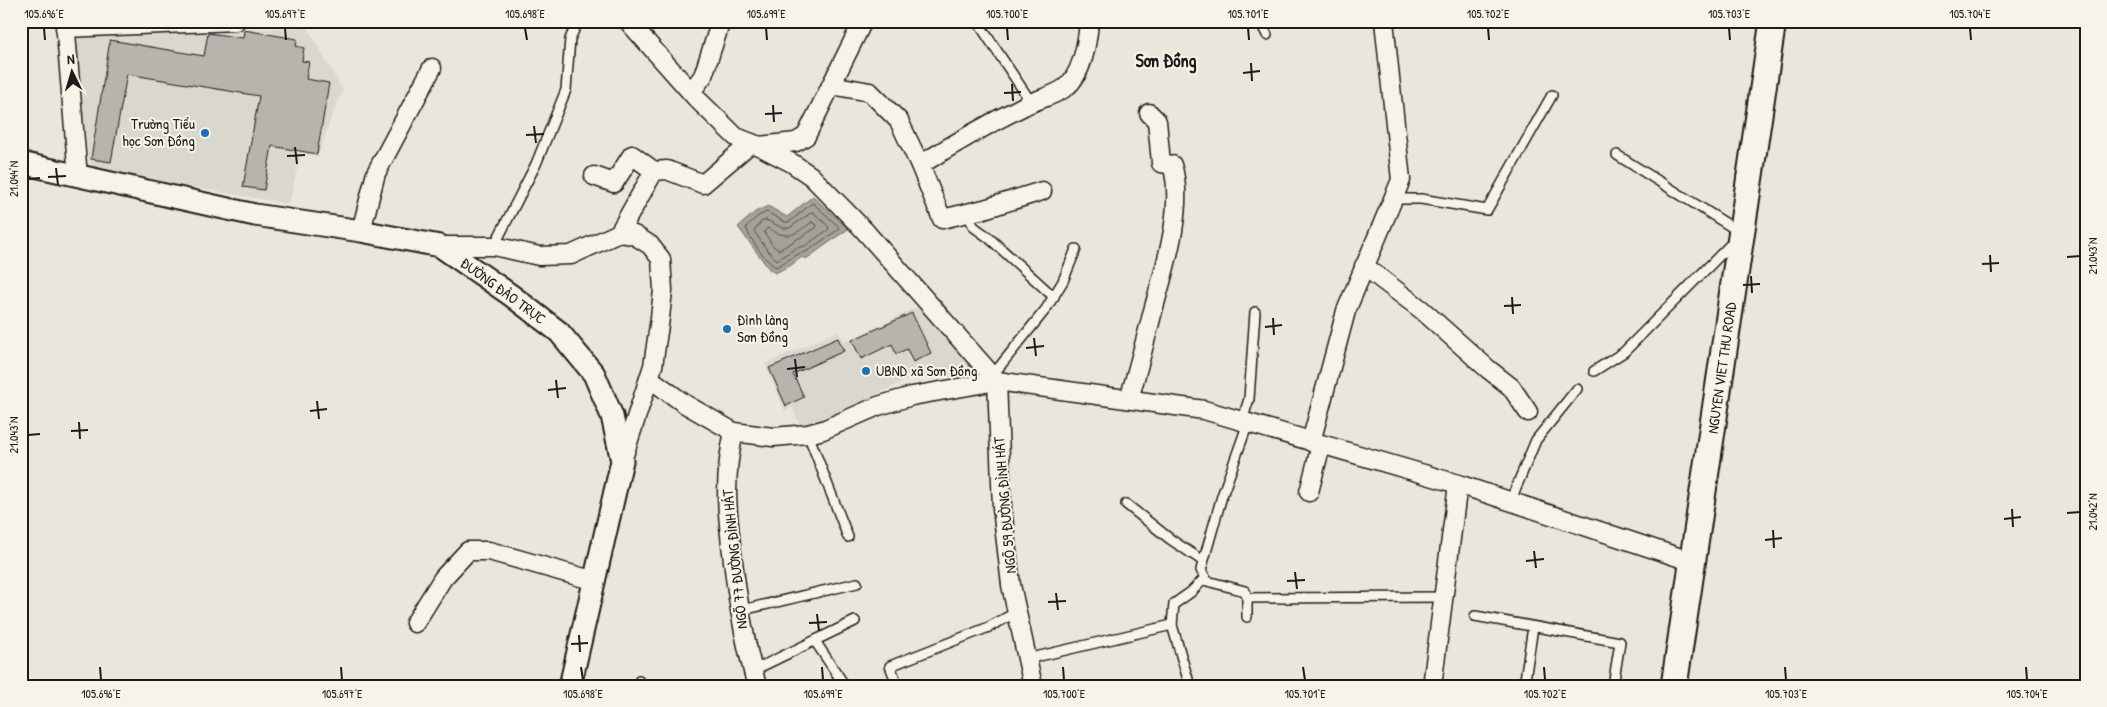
<svg xmlns="http://www.w3.org/2000/svg" width="2107" height="707" font-family="'Patrick Hand',sans-serif">
  <rect width="100%" height="100%" fill="#eae6dc"/>
  <filter id="ink" filterUnits="userSpaceOnUse"><feTurbulence type="fractalNoise" baseFrequency=".02" numOctaves="2"/><feDisplacementMap in="SourceGraphic" scale="10" xChannelSelector="R" yChannelSelector="G"/><feConvolveMatrix kernelMatrix="1 2 1 2 8 2 1 2 1" color-interpolation-filters="sRGB"/></filter>
  <g filter="url(#ink)">
    <g fill="#dad7ce">
      <polygon points="307,27 343,91 332,114 318,157 301,153 289,204 98,170 89,162 74,43 79,36"/>
      <polygon points="917,307 975,366 954,376 925,378 916,376 802,429 792,407 785,411 765,364 838,331 845,342"/>
    </g>
    <polygon fill="#a3a19a" stroke="#6d6c68" points="813,196 848,229 806,259 802,257 790,266 775,273 769,269 738,227 755,212 768,206 787,217"/>
    <g fill="none" stroke-linecap="round" stroke-linejoin="round">
      <g stroke="#52514e" stroke-width="1">
        <path d="M813,203L838,226L839,229L806,252L800,253L776,267C767,264 748,236 746,227L758,216L767,212L785,222H789Z"/>
        <polygon points="813,212 828,226 829,229 805,246 796,248 777,260 767,250 754,231 761,222 766,220 783,228 789,228"/>
        <path d="M812,222L817,225L816,228L779,250L773,246L764,232L767,228C790,240 792,236 812,222Z"/>
      </g>
    </g>
    <g fill="#b6b4ac" stroke="#1c1c1c">
      <polygon points="244,30 297,39 296,46 304,48 302,61 309,62 306,79 329,83 317,154 272,146 264,190 243,187 259,96 127,74 111,162 91,159 110,40 204,56 208,33 243,38"/>
      <polygon points="912,313 931,353 913,362 907,349 896,354 892,344 861,359 852,340"/>
      <polygon points="838,338 844,351 793,374 804,397 786,406 769,368"/>
    </g>
    <g fill="none" stroke-linecap="round" stroke-linejoin="round">
      <defs>
        <g id="service">
          <polyline points="977,21 1031,102"/>
          <polyline points="1260,21 1267,35"/>
          <polyline points="1617,155 1738,231"/>
          <polyline points="1393,199 1421,199 1487,210 1552,95"/>
          <polyline points="967,213 974,227 988,237 1054,297"/>
          <polyline points="494,246 536,164 566,90 570,39 578,21"/>
          <polyline points="1594,371 1624,352 1734,241"/>
          <polyline points="992,376 1046,309 1063,281 1076,249"/>
          <polyline points="1242,421 1249,399 1255,312"/>
          <polyline points="808,434 848,537"/>
          <polyline points="1510,502 1536,440 1577,389"/>
          <polyline points="1126,504 1170,539 1203,561"/>
          <polyline points="1247,598 1443,597"/>
          <polyline points="738,611 857,583"/>
          <polyline points="1475,616 1620,642 1613,686"/>
          <polyline points="1247,617 1247,598 1245,591 1207,581 1201,570 1222,496 1248,423"/>
          <polyline points="815,641 845,686"/>
          <polyline points="1027,659 1172,625"/>
          <polyline points="752,671 855,621"/>
          <polyline points="639,681 640,686"/>
          <polyline points="898,686 890,666 989,627 1017,612"/>
          <polyline points="1190,686 1172,625 1174,604 1191,592 1205,578"/>
          <polyline points="1524,686 1533,627"/>
        </g>
        <g id="minor">
          <polyline points="65,21 78,177"/>
          <polyline points="628,21 697,99 736,137 759,146 796,142 806,136 863,21"/>
          <polyline points="65,28 236,21"/>
          <polyline points="831,85 870,92 899,121 920,165 942,219 984,209 1042,191"/>
          <polyline points="691,92 703,76 721,21"/>
          <polyline points="759,146 792,163 811,176 863,229 997,381"/>
          <path d="M920,165C955,143 988,124 1024,106C1035,100 1057,95 1066,87C1083,73 1087,43 1089,23L1091,21"/>
          <polyline points="594,176 614,183 632,155 654,171"/>
          <polyline points="361,231 376,173 432,68"/>
          <polyline points="619,233 654,171 667,170 703,184 751,143"/>
          <polyline points="440,246 494,246 539,256 571,255 619,233 634,235 650,245 661,259 663,290 660,318 653,366 622,461"/>
          <polyline points="1364,266 1422,310 1488,369 1511,387 1528,412"/>
          <polyline points="649,378 685,404 734,432 773,437 808,434 823,430 878,406 912,396 997,381 1204,410 1458,484 1693,562"/>
          <polyline points="997,381 1002,508 1011,585 1033,686"/>
          <path d="M1129,399C1138,369 1146,338 1154,307C1165,268 1185,205 1172,165L1161,163L1157,121L1149,113"/>
          <path d="M734,432C723,479 727,513 733,561C738,604 745,644 757,686"/>
          <polyline points="1311,442 1346,311 1401,180 1384,21"/>
          <polyline points="1309,492 1321,445"/>
          <polyline points="415,623 443,578 468,551 489,551 595,581"/>
          <polyline points="1432,686 1458,484"/>
        </g>
        <polyline id="tertiary" points="21,163 255,215 361,231 440,246 512,296 559,332 594,374 612,416 622,461 570,686"/>
        <polyline id="secondary" points="1674,686 1773,21"/>
      </defs>
      <use href="#service" stroke="#1c1c1c" stroke-width="12"/>
      <use href="#minor" stroke="#1c1c1c" stroke-width="21"/>
      <use href="#tertiary" stroke="#1c1c1c" stroke-width="25"/>
      <use href="#secondary" stroke="#1c1c1c" stroke-width="29"/>
      <use href="#service" stroke="#f7f3e8" stroke-width="9"/>
      <use href="#minor" stroke="#f7f3e8" stroke-width="18"/>
      <use href="#tertiary" stroke="#f7f3e8" stroke-width="21"/>
      <use href="#secondary" stroke="#f7f3e8" stroke-width="25"/>
    </g>
  </g>
  <path fill="none" stroke="#1c1c1c" stroke-width="2" d="M44,28L45,40M285,28L286,40M525,28L527,40M766,28L767,40M1007,28L1008,40M1248,28L1249,40M1488,28L1489,40M1729,28L1730,40M1970,28L1971,40M1251,63L1252,81M1243,73L1260,71M1012,84L1013,101M1004,93L1021,92M773,105L774,122M765,114L782,113M534,126L536,143M526,135L544,134M295,147L297,164M287,156L305,155M56,168L58,185M48,177L66,176M28,179L40,178M1990,255L1991,272M2067,257L2080,256M1982,264L1999,263M1751,276L1752,293M1743,285L1760,284M1512,297L1513,314M1504,306L1521,305M1273,318L1274,335M1265,327L1282,325M1034,338L1036,356M1026,348L1044,346M795,359L797,377M787,369L805,367M556,380L558,398M548,390L566,388M317,401L319,419M310,411L327,409M79,422L80,439M71,431L88,430M28,435L40,434M2012,509L2013,527M2067,513L2080,512M2004,519L2021,517M1773,530L1774,548M1765,540L1782,538M1534,551L1536,568M1526,561L1544,559M1295,572L1297,589M1287,581L1305,580M1056,593L1058,610M1048,602L1066,601M817,614L819,631M809,623L827,622M579,635L580,652M571,644L588,643M100,667L101,680M341,667L342,680M581,667L583,680M822,667L823,680M1063,667L1064,680M1303,667L1305,680M1544,667L1545,680M1785,667L1786,680M2026,667L2027,680"/>
  <g fill="#1f6fb2" stroke="#f7f3e8" stroke-width="2">
    <circle cx="205" cy="133" r="5"/>
    <circle cx="727" cy="329" r="5"/>
    <circle cx="866" cy="371" r="5"/>
  </g>
  <g text-anchor="middle" stroke-width="4" stroke-linejoin="round" paint-order="stroke">
    <g font-size="15" fill="#1c1c1c" stroke="#f7f3e8" text-anchor="start">
      <text x="195" y="129" text-anchor="end">Trường Tiểu<tspan x="195" dy="17">học Sơn Đồng</tspan></text>
      <text x="737" y="325">Đình làng<tspan x="737" dy="17">Sơn Đồng</tspan></text>
      <text x="876" y="376">UBND xã Sơn Đồng</text>
    </g>
    <g font-size="15" fill="#1c1c1c" stroke="#f7f3e8">
      <text transform="translate(503 291) rotate(36)" y="5">ĐƯỜNG ĐÀO TRỰC</text>
      <text transform="translate(1722 368) rotate(-82)" y="5">NGUYEN VIET THU ROAD</text>
      <text transform="translate(1005 505) rotate(-95)" y="5">NGÕ 59 ĐƯỜNG ĐÌNH HÁT</text>
      <text transform="translate(735 559) rotate(-96)" y="5">NGÕ 77 ĐƯỜNG ĐÌNH HÁT</text>
    </g>
    <g font-size="18" font-weight="bold" fill="#1c1c1c" stroke="#f7f3e8">
      <text x="1166" y="67">Sơn Đồng</text>
    </g>
  </g>
  <rect width="2107" height="707" fill="none" stroke="#f7f3e8" stroke-width="55"/>
  <g transform="translate(72 72) rotate(355)" stroke="#f7f3e8" stroke-width="4" paint-order="stroke">
  <path d="M0-4L9 19L0 12L-9 19Z" fill="#1c1c1c"/>
  <text y="-8" font-size="14" font-weight="bold" text-anchor="middle" fill="#1c1c1c">N</text>
  </g>
  <rect x="28" y="28" width="2052" height="652" fill="none" stroke="#1c1c1c" stroke-width="2"/>
  <g font-size="12" text-anchor="middle" fill="#1c1c1c">
    <text x="44" y="18">105.696°E</text>
    <text x="285" y="18">105.697°E</text>
    <text x="525" y="18">105.698°E</text>
    <text x="766" y="18">105.699°E</text>
    <text x="1007" y="18">105.700°E</text>
    <text x="1248" y="18">105.701°E</text>
    <text x="1488" y="18">105.702°E</text>
    <text x="1729" y="18">105.703°E</text>
    <text x="1970" y="18">105.704°E</text>
    <text transform="translate(14 179) rotate(-90)" y="4">21.044°N</text>
    <text transform="translate(2093 256) rotate(-90)" y="4">21.043°N</text>
    <text transform="translate(14 435) rotate(-90)" y="4">21.043°N</text>
    <text transform="translate(2093 512) rotate(-90)" y="4">21.042°N</text>
    <text x="101" y="698">105.696°E</text>
    <text x="342" y="698">105.697°E</text>
    <text x="583" y="698">105.698°E</text>
    <text x="823" y="698">105.699°E</text>
    <text x="1064" y="698">105.700°E</text>
    <text x="1305" y="698">105.701°E</text>
    <text x="1545" y="698">105.702°E</text>
    <text x="1786" y="698">105.703°E</text>
    <text x="2027" y="698">105.704°E</text>
  </g>
</svg>
